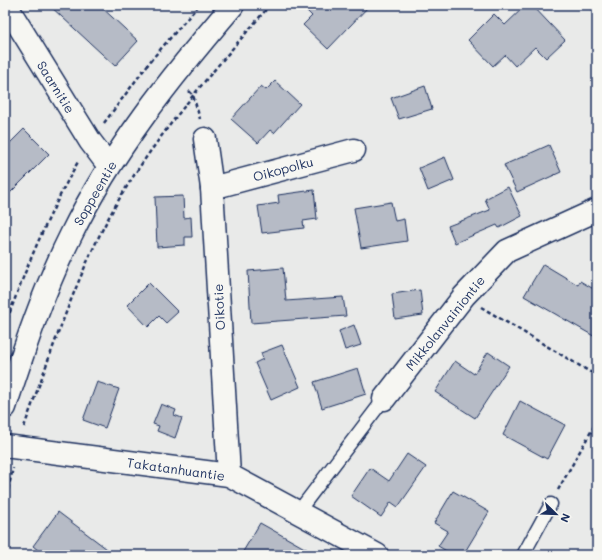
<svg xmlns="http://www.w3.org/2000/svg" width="602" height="560" font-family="Mali,sans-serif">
  <rect width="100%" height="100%" fill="#e9eae9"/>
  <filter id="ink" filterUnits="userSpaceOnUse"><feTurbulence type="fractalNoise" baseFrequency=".025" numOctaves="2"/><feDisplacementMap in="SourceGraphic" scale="8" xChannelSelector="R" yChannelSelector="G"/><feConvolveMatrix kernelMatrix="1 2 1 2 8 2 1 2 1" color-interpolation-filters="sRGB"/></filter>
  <g filter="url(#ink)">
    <g fill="#b6bbc6" stroke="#1b2f5e">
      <polygon points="49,5 99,5 138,41 115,66"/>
      <polygon points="301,5 370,5 328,49 303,25 312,16"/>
      <polygon points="526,5 532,5 565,40 546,58 535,47 515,66 505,55 493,66 468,40 494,14 505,25"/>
      <polygon points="275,81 300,104 274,133 270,130 258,143 231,119 261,86 266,90"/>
      <polygon points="425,86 432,109 399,119 391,98"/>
      <polygon points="24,129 49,154 5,198 5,148"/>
      <polygon points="549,145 561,172 517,192 504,165"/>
      <polygon points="445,157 454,180 428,191 419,168"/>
      <polygon points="508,187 522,216 499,228 497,225 455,243 448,226 490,210 485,199"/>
      <polygon points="314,190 317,219 303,221 304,228 262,233 258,206 279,203 278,195"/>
      <polygon points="183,196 184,218 191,217 192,237 185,237 185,245 157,247 155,197"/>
      <polygon points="391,202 395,221 404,219 407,241 361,248 354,208"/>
      <polygon points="543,264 578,285 580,281 597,291 597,338 524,296"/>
      <polygon points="283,268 286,301 343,297 346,316 251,323 248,271"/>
      <polygon points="149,283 178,312 166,323 159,316 148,327 127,305"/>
      <polygon points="420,290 423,315 395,319 392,294"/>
      <polygon points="354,325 361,345 345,350 339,331"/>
      <polygon points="282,345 300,387 271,400 255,363 263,359 261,353"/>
      <polygon points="488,352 509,366 475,418 435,392 455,361 474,374"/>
      <polygon points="358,368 366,394 322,408 314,382"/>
      <polygon points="97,382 119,389 105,428 83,420"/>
      <polygon points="520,401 565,425 547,459 503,435"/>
      <polygon points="161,404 176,410 174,415 182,418 175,438 157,431 159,426 153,424"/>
      <polygon points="407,454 426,467 398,507 391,502 381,517 351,496 370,468 389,481"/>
      <polygon points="453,491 489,512 463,555 453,555 438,546 448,531 434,523"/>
      <polygon points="58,512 115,555 44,555 33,546"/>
      <polygon points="260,523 317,555 241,555"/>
    </g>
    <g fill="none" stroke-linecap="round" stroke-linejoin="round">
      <defs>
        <g id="service">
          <polyline points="298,512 384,399"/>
          <polyline points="523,555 551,504"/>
        </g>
        <g id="minor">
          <polyline points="205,139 212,188 229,475"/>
          <polyline points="212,188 354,150"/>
          <polyline points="384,399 464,296 507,251 597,210"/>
          <polyline points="5,446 229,475 377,555"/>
        </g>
        <polyline id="tertiary" points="6,5 90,141 109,166"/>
        <path id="secondary" d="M5,407C24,349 44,289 71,235C112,151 172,76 233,5"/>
      </defs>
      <use href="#service" stroke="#1b2f5e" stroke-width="15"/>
      <use href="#minor" stroke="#1b2f5e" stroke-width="25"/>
      <use href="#tertiary" stroke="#1b2f5e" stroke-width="25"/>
      <use href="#secondary" stroke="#1b2f5e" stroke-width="25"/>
      <g stroke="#1b2f5e" stroke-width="2.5" stroke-dasharray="4 3" stroke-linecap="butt">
        <polyline points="189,91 193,95 200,119"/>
        <polyline points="104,123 152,59 199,5"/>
        <polyline points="481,307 597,376"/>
        <path d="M5,326C25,269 49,213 79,160"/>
        <path d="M24,427C46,367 66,307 93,249C135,157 205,81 270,5"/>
        <polyline points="558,490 597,421"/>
        <polyline points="5,503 13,468"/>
      </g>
      <use href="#service" stroke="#f6f6f2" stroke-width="12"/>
      <use href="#minor" stroke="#f6f6f2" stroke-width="22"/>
      <use href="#tertiary" stroke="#f6f6f2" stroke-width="22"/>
      <use href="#secondary" stroke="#f6f6f2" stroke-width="22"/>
    </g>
  </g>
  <g text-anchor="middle" stroke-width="4" stroke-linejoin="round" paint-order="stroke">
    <g font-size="13" fill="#1b2f5e" stroke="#f6f6f2">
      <text transform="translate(56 87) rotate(58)" y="5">Saarnitie</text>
      <text transform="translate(283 169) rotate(-15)" y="5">Oikopolku</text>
      <text transform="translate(95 193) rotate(-60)" y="5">Soppeentie</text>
      <text transform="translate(219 307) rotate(-93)" y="5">Oikotie</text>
      <text transform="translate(445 323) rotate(-51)" y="5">Mikkolanvainiontie</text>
      <text transform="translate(176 469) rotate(8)" y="5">Takatanhuantie</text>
    </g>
  </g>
  <rect width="602" height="560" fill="none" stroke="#f6f6f2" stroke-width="20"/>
  <rect x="10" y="10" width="582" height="540" fill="none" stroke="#1b2f5e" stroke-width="1.5" filter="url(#ink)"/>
  <g transform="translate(556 514) rotate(113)" stroke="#f6f6f2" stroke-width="3" paint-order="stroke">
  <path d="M0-3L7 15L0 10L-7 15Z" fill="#1b2f5e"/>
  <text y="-6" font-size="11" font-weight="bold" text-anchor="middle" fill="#1b2f5e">N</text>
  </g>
</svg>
